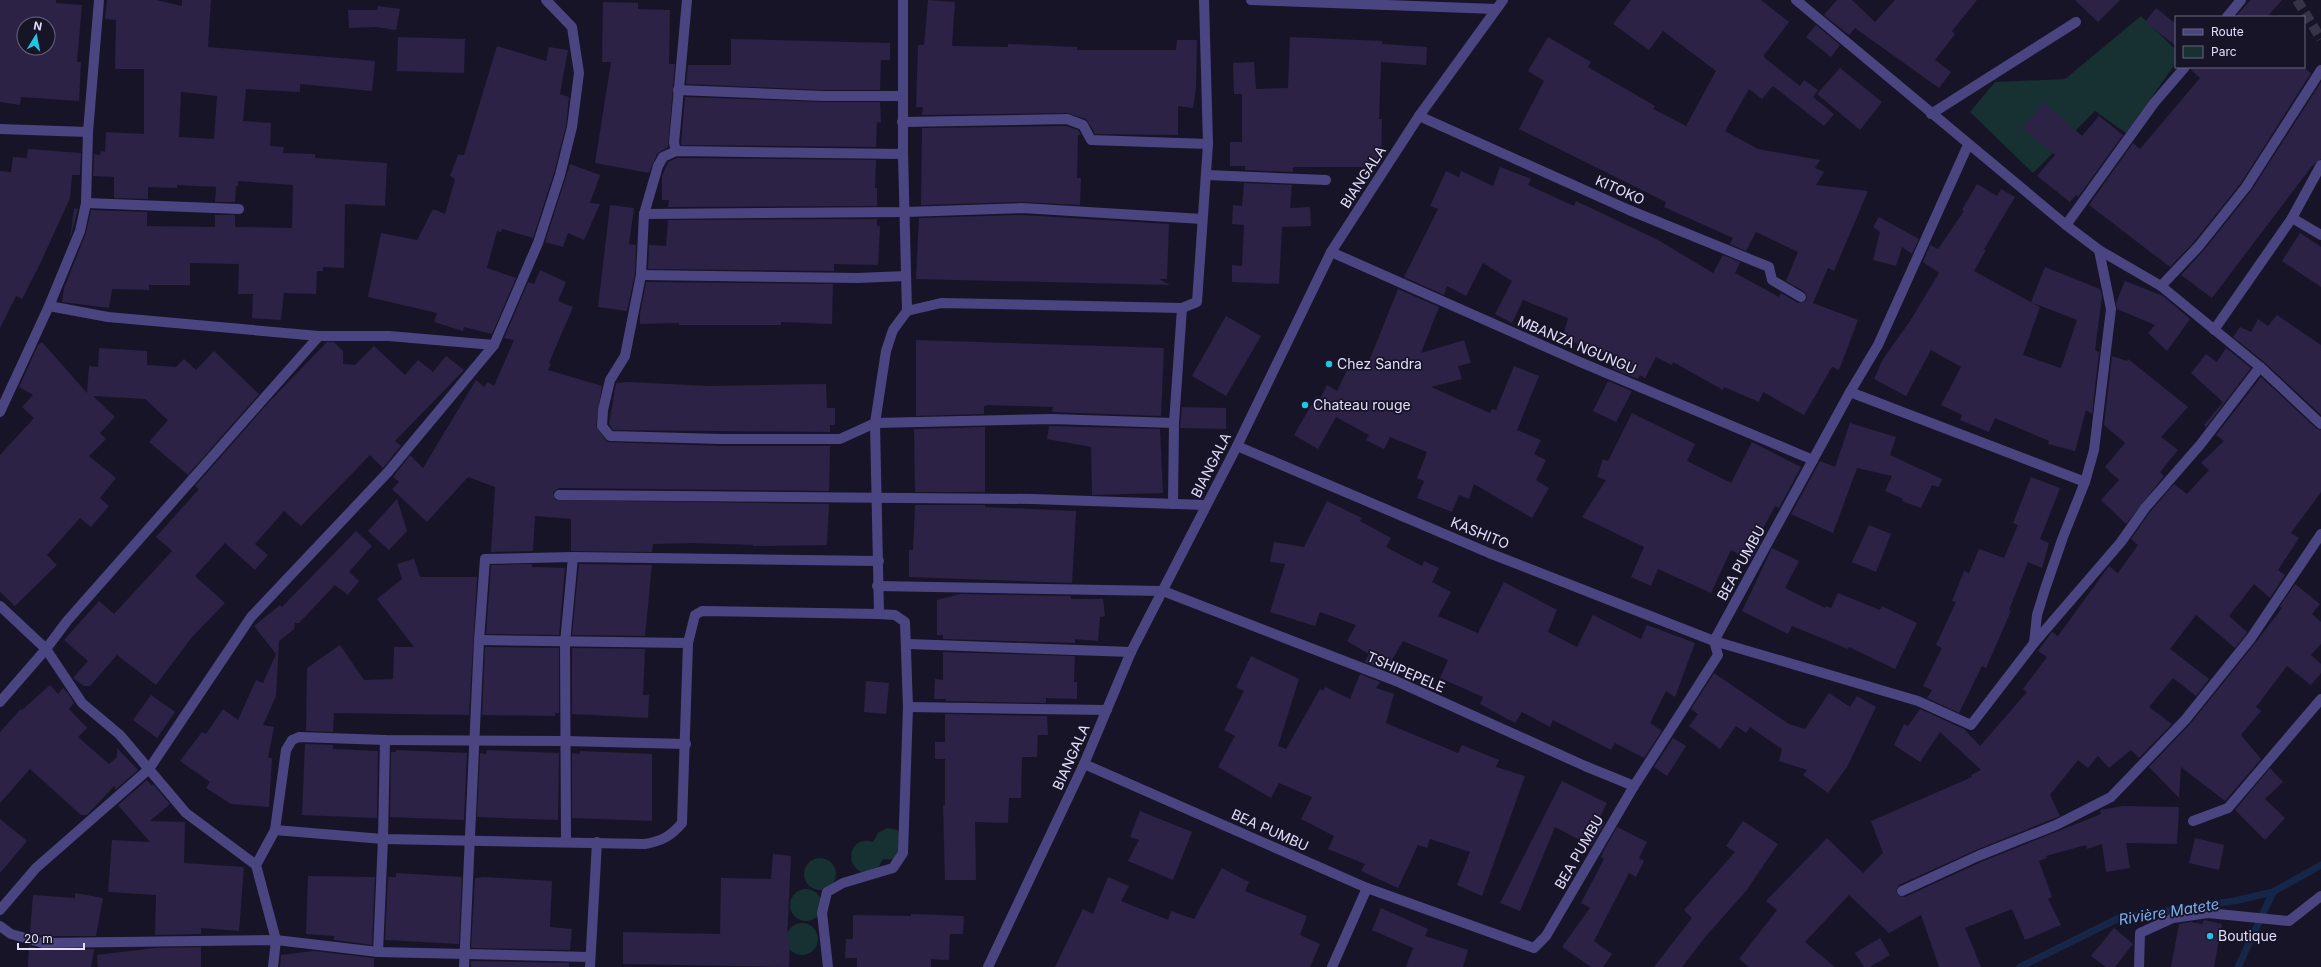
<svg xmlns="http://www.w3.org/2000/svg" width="2321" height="967" font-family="Inter,sans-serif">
  <rect width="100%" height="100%" fill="#181427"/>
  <g fill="#173031">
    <polygon points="2141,16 2176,50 2176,63 2126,133 2095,111 2033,173 1970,112 1995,82 2065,79"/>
    <path d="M887,828L897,830L904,838L895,860L883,859L877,870L861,872C842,861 853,835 873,842L878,833Z"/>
    <circle cx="820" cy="874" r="16"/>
    <circle cx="806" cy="905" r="16"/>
    <circle cx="802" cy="939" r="16"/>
  </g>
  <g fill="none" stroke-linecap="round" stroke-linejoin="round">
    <g stroke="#162649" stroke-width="7">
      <polyline points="2020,967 2119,918 2234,901 2273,892 2321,865"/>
      <polyline points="2238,967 2273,892"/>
    </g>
  </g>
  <g fill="#2b2246" fill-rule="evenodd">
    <path d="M0,0H56V3L82,5L77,62H81L79,101L21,97L20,105L0,102ZM24,24H48V48H24Z"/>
    <path d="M107,0H156L182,6V0H211L208,47L375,61L372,91L300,84V92L246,89L243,121L271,123L270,146L284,147L283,153L315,154V158L387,163L385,206L345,204L344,268L323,267V271H317L316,294L284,293L281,320L252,318L253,294H238L239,264L190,263V285H149V290L112,289L109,308L62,302L64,288L86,233L91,210L147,212V226L215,227V215H235V227L292,228L293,185L238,181V186H236L235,202H215L216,187L177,185V188L148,187V199L114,198V177L93,176L94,154L100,155L101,151L105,152L106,132L144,134V69H115L116,20L105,19ZM181,92L217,96L214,139L179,137Z"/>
    <polygon points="928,0 955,2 952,46 1008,47 1008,44 1077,47 1077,50 1176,50 1177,40 1197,40 1196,88 1193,108 1178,106 1178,135 1095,134 1086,119 1067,113 922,115 923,107 916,107 918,45 924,45"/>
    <polygon points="1631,0 1761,0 1789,22 1764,55 1765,58 1800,86 1804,80 1818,90 1813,97 1834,114 1824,126 1773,86 1762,99 1749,89 1725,131 1758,149 1820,160 1815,168 1824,172 1816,185 1868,191 1834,271 1828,268 1813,303 1858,320 1839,370 1832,367 1804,415 1763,392 1759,402 1724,387 1723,390 1673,362 1672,365 1656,357 1645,378 1640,375 1638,379 1613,369 1618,356 1562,339 1568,318 1523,300 1512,323 1495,314 1512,281 1483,263 1466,296 1447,286 1444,295 1404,277 1438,209 1430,206 1446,171 1459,177 1461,171 1493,186 1500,167 1531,179 1528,185 1574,206 1576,201 1658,240 1713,273 1723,255 1740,262 1735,273 1779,297 1781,293 1798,303 1806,301 1807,297 1805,292 1786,281 1798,252 1756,232 1746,251 1730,244 1733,238 1664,207 1666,202 1519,129 1544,81 1528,71 1548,37 1591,62 1588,67 1655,106 1653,109 1686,126 1716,71 1663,31 1649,50 1613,24"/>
    <polygon points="1837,0 1852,0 1875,22 1895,0 1977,0 1952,31 1955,34 1935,60 1951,72 1939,88 1855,28 1849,35 1824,15"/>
    <polygon points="2075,0 2120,0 2098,22"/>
    <polygon points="2251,0 2282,0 2267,17 2235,17"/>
    <polygon points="603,2 638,3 638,9 670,10 669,64 675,64 668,147 657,154 649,173 595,163 611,62 602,62"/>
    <polygon points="378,6 400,9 396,30 376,27 349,28 348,10 377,10"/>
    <polygon points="2156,8 2176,24 2176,46 2145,22"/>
    <polygon points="1816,25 1840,45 1831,57 1806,37"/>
    <polygon points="398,37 465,39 464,73 397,71"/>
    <polygon points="1290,37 1382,41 1382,44 1427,47 1426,65 1381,62 1379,119 1382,119 1381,162 1378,167 1293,167 1293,172 1245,170 1245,166 1230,166 1230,142 1242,142 1242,94 1234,94 1233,63 1254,62 1256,89 1288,88"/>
    <polygon points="731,39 890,43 890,60 881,60 880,90 823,90 686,84 688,65 731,65"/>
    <polygon points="497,46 546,61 549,47 568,50 560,94 569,97 566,126 554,173 533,238 502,229 501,232 497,231 487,268 516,278 492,334 464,327 463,331 434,322 437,313 368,297 381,233 417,240 433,209 445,214 455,179 450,176 458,155 464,155"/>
    <polygon points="2191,67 2303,67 2311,73 2241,183 2194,242 2170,267 2089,205 2133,143 2140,149 2200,78 2191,70"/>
    <polygon points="1840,68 1882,102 1860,130 1817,94"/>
    <polygon points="2321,82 2321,159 2312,166 2212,298 2181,275 2204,250 2251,191"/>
    <polygon points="685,97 823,102 880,102 881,123 877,122 876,147 681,145"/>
    <polygon points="2044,102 2082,136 2099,116 2123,135 2078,197 2076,195 2070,202 2037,176 2055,155 2022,128"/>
    <polygon points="1066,126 1078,130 1081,135 1078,135 1077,178 1081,178 1080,205 1022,202 921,205 922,128"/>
    <polygon points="28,149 81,153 80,175 72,175 70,198 40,264 22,299 16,296 0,328 0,171 11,172 13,157 27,158"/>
    <polygon points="677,158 876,160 875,188 877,188 877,206 668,207 669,200 662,200 662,176 668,162"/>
    <polygon points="570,164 600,175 590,203 600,204 584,240 568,233 563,247 545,242"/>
    <polygon points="1244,183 1292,185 1290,208 1310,207 1311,226 1282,227 1279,284 1232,282 1232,265 1242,266 1244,225 1232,224 1233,205 1242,206"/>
    <polygon points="1977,184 1997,196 2001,189 2015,197 1984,249 1986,250 1974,271 2040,307 2023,355 2061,368 2077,320 2031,302 2045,267 2100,289 2102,296 2095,350 2099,352 2092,414 2086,410 2075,451 2048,444 2049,441 1995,418 1989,432 1960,420 1962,415 1941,405 1961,367 1931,350 1906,396 1874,379 1883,359 1910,321 1939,273 1923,262 1930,245 1938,249 1964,211 1962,210"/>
    <polygon points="610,205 634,208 629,244 636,245 635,274 627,311 598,307"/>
    <polygon points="74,208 78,209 70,239"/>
    <polygon points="1022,215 1169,224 1167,279 1159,279 1170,285 916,279 919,218"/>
    <polygon points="1879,217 1919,239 1912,254 1902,247 1896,266 1873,260 1880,232 1873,227"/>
    <polygon points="877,219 877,226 880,226 878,265 834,264 834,271 648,269 649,245 666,246 668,220"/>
    <polygon points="2300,233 2321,247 2321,287 2282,261"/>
    <polygon points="540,270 566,282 558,301 573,307 549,363 551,364 548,370 602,386 596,426 607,442 722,446 830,446 829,491 559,488 553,492 555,500 829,504 827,545 753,546 753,545 694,543 653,544 652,552 571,551 571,519 535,516 533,551 491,552 495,487 468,477 427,522 392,489 399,482 393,477 410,455 423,468 476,380 484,387 488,382 494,386 514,340 504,338 528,282 534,284"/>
    <polygon points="2125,281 2163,296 2190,319 2167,351 2148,333 2155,325 2117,309 2116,303"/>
    <polygon points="646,282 833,284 832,324 781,322 781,325 679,325 679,323 640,324 640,314"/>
    <polygon points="1398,289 1439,307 1421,353 1464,340 1471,363 1458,366 1462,379 1431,387 1490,413 1492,409 1496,410 1514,366 1539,376 1517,430 1541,440 1534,454 1546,460 1536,480 1549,488 1532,518 1474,484 1469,499 1459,495 1452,512 1417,498 1424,481 1417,478 1427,452 1390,437 1384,449 1366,440 1369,435 1336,417 1318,449 1294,435 1316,397 1320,399 1327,385 1337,391 1350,364 1365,371"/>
    <polygon points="2277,315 2321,345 2321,415 2264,362 2233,337 2240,327 2251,332 2258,319 2268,326"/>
    <polygon points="1226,316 1261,336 1226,396 1192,376"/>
    <polygon points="916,340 1164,348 1161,416 1052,412 1053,407 988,405 984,406 984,414 916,416"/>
    <polygon points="42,342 87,393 89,366 98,367 99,348 147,351 147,365 176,367 184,359 196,370 214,351 259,394 188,475 149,442 168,420 145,399 93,396 115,417 100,433 106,439 89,456 116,478 100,498 109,506 91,527 80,518 47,555 57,565 15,606 0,592 0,455 34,418 22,407 33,395 19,387 38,345"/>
    <polygon points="327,342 334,342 343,351 343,364 355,365 374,346 405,375 418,360 433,372 446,356 464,370 395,441 401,446 383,468 370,455 301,526 284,511 255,544 268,555 255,570 225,543 195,576 225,603 192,637 156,685 117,655 90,686 84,686 73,678 88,661 64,640 99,601 114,614 172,551 156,537 199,489 195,486 268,403"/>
    <polygon points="2226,348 2251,368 2206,427 2204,425 2223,402 2191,373 2206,354 2217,362"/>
    <polygon points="2112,356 2127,361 2128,359 2188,407 2161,437 2178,450 2160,472 2164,476 2126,524 2101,500 2119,480 2105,467 2125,443 2104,425"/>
    <polygon points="2261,377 2317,429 2321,430 2321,492 2291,533 2299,538 2278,570 2285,575 2270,598 2254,584 2229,616 2247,632 2246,634 2235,648 2196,615 2170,649 2209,679 2196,696 2173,678 2149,707 2172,724 2139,758 2131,750 2109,768 2098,756 2088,768 2078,760 2050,795 2060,816 1976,850 1899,885 1896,891 1899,896 1905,897 1981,862 2101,814 2100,810 2123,806 2179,807 2177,844 2126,843 2130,868 2106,872 2102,844 2087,849 2086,845 2046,856 2047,858 2039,861 2052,897 2048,899 2061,925 2025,940 2012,909 1965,928 1981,967 1939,967 1921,915 1889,933 1849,895 1805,942 1835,967 1749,967 1739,959 1777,910 1766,901 1827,838 1863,873 1883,853 1871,821 1972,777 1971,775 1981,770 1940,732 1920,762 1894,745 1904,724 1908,726 1920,709 1964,729 1980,746 2027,692 2023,689 2047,657 2038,651 2052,632 2058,636 2109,566 2118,573 2138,545 2131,539 2150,512 2174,484 2187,494 2209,470 2201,463 2224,441 2216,435"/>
    <polygon points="1608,381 1632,391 1616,422 1593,411"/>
    <polygon points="629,382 709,386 826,384 827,408 835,408 835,425 830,425 830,432 613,430 609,424 616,383"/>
    <polygon points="1182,407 1226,408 1226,429 1180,428"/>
    <polygon points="1632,413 1695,444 1687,461 1731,483 1752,442 1801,467 1779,508 1775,506 1757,540 1761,542 1750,561 1731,550 1711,593 1658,569 1651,586 1631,577 1644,547 1582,517 1606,480 1597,477 1603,459 1608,461"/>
    <polygon points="1850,423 1896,437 1890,455 1942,479 1939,487 1932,485 1921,508 1902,501 1903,499 1885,491 1892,476 1857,468 1833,533 1791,514 1820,461 1835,467"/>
    <polygon points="1049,426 1160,429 1163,493 1092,495 1091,447 1047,439"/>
    <polygon points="985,427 985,492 915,492 914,429"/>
    <polygon points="2031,477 2060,488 2040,539 2049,543 2042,568 2028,562 2009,610 2011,611 1986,668 1982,666 1959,713 1927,698 1932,690 1923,686 1942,648 1936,645 1956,602 1952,601 1964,571 1969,573 1979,549 2004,558 2018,525 2013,523"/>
    <polygon points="397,499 407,531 389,550 368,531"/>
    <polygon points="1327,501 1362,518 1360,521 1391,538 1386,547 1422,566 1424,561 1439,568 1432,582 1451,592 1438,616 1478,633 1504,582 1557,610 1548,632 1577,647 1593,615 1641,639 1647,625 1695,643 1675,697 1666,691 1650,723 1662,731 1644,758 1615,743 1611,750 1553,720 1550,727 1522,712 1515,723 1480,704 1483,697 1440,678 1448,660 1403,641 1386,670 1365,662 1369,654 1347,641 1356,625 1320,612 1315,626 1270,612 1285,564 1270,562 1274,542 1304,547"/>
    <polygon points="915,505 985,505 985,507 1076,511 1072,583 909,577 909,550 913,550"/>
    <polygon points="1869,525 1891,534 1876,572 1852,562"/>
    <polygon points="356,531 372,546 349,572 359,581 348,595 335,585 299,623 295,623 294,629 279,641 276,696 263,725 274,727 268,758 272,758 269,807 231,804 206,788 210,782 180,761 202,732 206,734 223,709 238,720 256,680 263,683 276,654 254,626 280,605 282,607"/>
    <polygon points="1772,548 1799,561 1785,588 1825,608 1826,606 1831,608 1838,593 1880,610 1882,606 1917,623 1895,669 1849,647 1848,649 1792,626 1788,634 1742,611"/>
    <polygon points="414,559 420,577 477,577 469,715 334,713 333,732 306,731 307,668 340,645 364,680 393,679 394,647 414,647 377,599 402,579 397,564"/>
    <polygon points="532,564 532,567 565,568 559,635 486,634 491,565"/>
    <polygon points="579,564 652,565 645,636 572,635"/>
    <polygon points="2295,584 2320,604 2312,614 2321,622 2321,644 2311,655 2321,664 2321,673 2311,685 2287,666 2256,707 2261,711 2241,735 2261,759 2225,801 2181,767 2179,798 2149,767 2190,724 2256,642 2282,608 2280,606"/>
    <polygon points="960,594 1071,596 1071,599 1103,599 1105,616 1100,617 1098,641 1075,639 1075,643 943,639 943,635 937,635 937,600"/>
    <polygon points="485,647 559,648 559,713 555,713 555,716 482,715"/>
    <polygon points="572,648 645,649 643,695 649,695 648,718 572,714"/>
    <polygon points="943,652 1075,656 1074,682 1077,682 1077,699 1046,698 1046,703 946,701 946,699 934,699 935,679 943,680"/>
    <polygon points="1251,656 1299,679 1278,746 1286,749 1320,689 1323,691 1325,687 1350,699 1360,674 1380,682 1376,688 1394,694 1386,723 1458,753 1462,745 1499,760 1496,767 1525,776 1482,896 1457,885 1470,852 1430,839 1427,848 1418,845 1398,888 1361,871 1365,864 1328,849 1334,836 1301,819 1312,797 1279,783 1271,798 1218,767 1235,736 1224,730 1244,691 1236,687"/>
    <polygon points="1714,673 1789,724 1805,729 1829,693 1850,707 1857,696 1876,707 1847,767 1828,793 1803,775 1807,770 1779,761 1782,749 1750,727 1746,733 1736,726 1720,749 1689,726 1698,714 1691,709"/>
    <polygon points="866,681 889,683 886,714 864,712"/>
    <polygon points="50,685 58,694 63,688 68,693 74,703 69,709 87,728 78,737 109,764 117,757 117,748 138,770 115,790 115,785 87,815 81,815 30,769 0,803 0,732 21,709 22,710"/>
    <polygon points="151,695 175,712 157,738 133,720"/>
    <polygon points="945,714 1047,716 1048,735 1038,735 1037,757 1022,757 1021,798 1009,798 1008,823 975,822 976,880 945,880 943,805 945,805 945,759 935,759 935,742 945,742"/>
    <polygon points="1673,738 1686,746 1667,776 1654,767"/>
    <polygon points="305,744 333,745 333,749 378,751 377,818 302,815"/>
    <polygon points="396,750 467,753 464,820 390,817 391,752 396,752"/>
    <polygon points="487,750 559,753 558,820 477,817 480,753 486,754"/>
    <polygon points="580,751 652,754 652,821 572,818 572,753 580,754"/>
    <polygon points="2270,768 2283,782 2265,799 2285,818 2265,840 2235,810"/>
    <polygon points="147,780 152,786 153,784 170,804 150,821 185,822 184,863 244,867 239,931 201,928 201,934 155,935 156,895 108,892 112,840 150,842 118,805"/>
    <polygon points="1562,781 1607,803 1599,819 1605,822 1591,846 1555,827 1520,911 1500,903"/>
    <polygon points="1140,811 1192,832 1173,880 1128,861 1139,840 1130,837"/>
    <polygon points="0,819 27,841 0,873"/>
    <polygon points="1743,821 1778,844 1746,891 1706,936 1682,967 1654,967 1692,918 1684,910 1735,852 1726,846"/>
    <polygon points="1617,827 1647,842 1639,858 1644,861 1636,877 1629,873 1594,941 1612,954 1603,967 1591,967 1562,947 1590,908 1581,903 1604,859 1601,857 1603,852"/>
    <polygon points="2195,838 2224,845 2219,870 2189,863"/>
    <polygon points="773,854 791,856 787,939 790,939 789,967 623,964 623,932 720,934 721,878 771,879"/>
    <polygon points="1222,868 1249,882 1245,891 1307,916 1300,935 1320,944 1310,967 1055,967 1083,909 1093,914 1108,877 1129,886 1121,901 1168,920 1171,911 1194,919"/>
    <polygon points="396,873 462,877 459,944 385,940 388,877 396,877"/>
    <polygon points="308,876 375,877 372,945 334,940 334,936 306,934"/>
    <polygon points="484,877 552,881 550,927 572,929 570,950 471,948 475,878"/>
    <polygon points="75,893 103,898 96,936 44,936 30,933 33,895 75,898"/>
    <polygon points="1381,908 1428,929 1425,936 1468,950 1463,967 1406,967 1413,948 1372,930"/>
    <polygon points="911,914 964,916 963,934 950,934 949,960 931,959 931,967 857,967 857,958 845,958 846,939 853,939 853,915 911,916"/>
    <polygon points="2204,920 2222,924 2214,967 2171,967 2179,924 2190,922 2202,924"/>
    <polygon points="2114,928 2133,944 2115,967 2106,967 2091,956"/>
    <polygon points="1880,938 1890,955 1870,967 1864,967 1855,953"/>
    <polygon points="29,946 43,950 94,949 91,967 28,967"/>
    <polygon points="201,947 201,967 98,967 97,955 155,948"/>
    <polygon points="314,951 374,958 374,967 280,967 281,955"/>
    <polygon points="471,961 569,963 569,967 471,967"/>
  </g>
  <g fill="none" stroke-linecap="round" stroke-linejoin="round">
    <polyline stroke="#363247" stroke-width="10" stroke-dasharray="10 5" stroke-linecap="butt" points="2297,0 2321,39"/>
    <g stroke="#4a4580" stroke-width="10">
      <polyline points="1251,0 1496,9"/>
      <polyline points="1796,0 2066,225 2099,250 2161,286 2260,367 2321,424"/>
      <polyline points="2227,17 2241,0"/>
      <polyline points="678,90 823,96 902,96"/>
      <polyline points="1931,114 2076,22"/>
      <polyline points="1419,116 1629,210 1769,267 1772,280 1801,297"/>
      <polyline points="902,122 1067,119 1083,125 1091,140 1208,144"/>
      <polyline points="0,129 88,132"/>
      <polyline points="676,151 674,143 687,0"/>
      <polyline points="903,154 676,151 663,157 658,166 644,214 641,275 625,356 610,380 603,410 602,426 610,436 722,439 840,439 875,423 1052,419 1174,423"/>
      <polyline points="1206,175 1326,180"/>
      <polyline points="86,203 239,209"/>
      <polyline points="644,214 905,212 1022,208 1202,219"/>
      <polyline points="2292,218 2321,235"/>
      <polyline points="2066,225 2154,103 2185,67"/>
      <polyline points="1331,252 1580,362 1813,460"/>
      <polyline points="641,275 858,278 906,276"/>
      <polyline points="2161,286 2199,246 2246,187 2321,70"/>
      <polyline points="49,306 108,317 319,336 389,336 494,345"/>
      <polyline points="907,311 941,303 1182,308 1197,302 1208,144 1204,0"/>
      <polyline points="2214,330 2292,218 2321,165"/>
      <polyline points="1850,392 2085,482"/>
      <polyline points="0,412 49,306 80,231 86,203 88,132 99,0"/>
      <polyline points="1237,446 1489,553 1714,641 1918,701 1971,725 2034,643 2121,542 2145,508 2200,445 2260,367"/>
      <polyline points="559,495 1032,499 1206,505"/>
      <polyline points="1173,504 1174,423 1182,308"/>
      <polyline points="877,586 1163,591 1396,681 1585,766 1634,786"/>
      <polyline points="0,606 46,649 82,703 120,735 186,813 256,865"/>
      <polyline points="479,640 688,643"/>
      <polyline points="2034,643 2037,615 2045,589 2063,537 2085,482 2094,450 2111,309 2099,250"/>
      <polyline points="908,644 1131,652"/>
      <polyline points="0,702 46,649 67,621 319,336"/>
      <polyline points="908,707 1107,710"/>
      <polyline points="1084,764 1367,888 1534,948 1546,936 1634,786 1718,655 1714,641 1850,392 1878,345 1968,145"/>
      <polyline points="2193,821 2228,808 2321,699"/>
      <path d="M275,830L383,839L645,844C662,841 671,836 682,823L688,643L695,615L702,611L879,614"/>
      <polyline points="566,842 565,643 573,557"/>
      <polyline points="1902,891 1978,856 2056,825 2111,797 2185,720 2251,638 2321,534"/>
      <polyline points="0,910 36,868 149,769 251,617 388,472 494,345 538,243 560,175 572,127 579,73 572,27 546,0"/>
      <polyline points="0,926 11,934 43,943 276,940 378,952 590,957"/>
      <polyline points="378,952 383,839 385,740"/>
      <polyline points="273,967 276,940 256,865 275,830 286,750 292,740 299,737 385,740 564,741 686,744"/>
      <polyline points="464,967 479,640 485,559 573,557 879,561"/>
      <polyline points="590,967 597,842"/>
      <polyline points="828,967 822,913 827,892 843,883 893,868 903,853 908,707 905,622 895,615 879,614 875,423 886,351 893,330 907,311 903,154 903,0"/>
      <polyline points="988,967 1084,764 1131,652 1237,446 1331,252 1419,116 1503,0"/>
      <polyline points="1332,967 1367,888"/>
      <polyline points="2139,967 2140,933 2173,918 2208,913 2289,921 2321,896"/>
    </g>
  </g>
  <g fill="#22c4e3" stroke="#181427" stroke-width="1.5">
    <circle cx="1329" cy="364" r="4"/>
    <circle cx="1305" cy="405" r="4"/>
    <circle cx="2210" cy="936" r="4"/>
  </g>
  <g text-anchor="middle" stroke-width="3.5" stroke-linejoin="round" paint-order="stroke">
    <g font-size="14" fill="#e3defb" stroke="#181427">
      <text transform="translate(1363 177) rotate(-57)" y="5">BIANGALA</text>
      <text transform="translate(1620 190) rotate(24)" y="5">KITOKO</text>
      <text transform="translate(1577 345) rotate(23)" y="5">MBANZA NGUNGU</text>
      <text transform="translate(1211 465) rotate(-63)" y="5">BIANGALA</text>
      <text transform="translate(1480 533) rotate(22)" y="5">KASHITO</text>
      <text transform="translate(1741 563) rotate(-61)" y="5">BEA PUMBU</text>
      <text transform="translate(1406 672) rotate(23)" y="5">TSHIPEPELE</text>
      <text transform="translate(1071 757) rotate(-66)" y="5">BIANGALA</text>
      <text transform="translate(1270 830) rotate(24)" y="5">BEA PUMBU</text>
      <text transform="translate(1579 852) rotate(-60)" y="5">BEA PUMBU</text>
    </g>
    <g font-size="14" fill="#e3defb" stroke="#181427" text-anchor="start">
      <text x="1337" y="369">Chez Sandra</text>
      <text x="1313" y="410">Chateau rouge</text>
      <text x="2218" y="941">Boutique</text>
    </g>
    <g font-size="15" font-style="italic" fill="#79b1ee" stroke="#181427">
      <text transform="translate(2169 912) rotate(-9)" y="5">Rivière Matete</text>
    </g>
  </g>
  <rect x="2175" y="16" width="130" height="52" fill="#181427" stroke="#69657c"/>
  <rect x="2183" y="29" width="20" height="6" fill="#4a4580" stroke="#69657c"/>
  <text x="2211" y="36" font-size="12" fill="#e3defb">Route</text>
  <rect x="2183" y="46" width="20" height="12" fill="#173031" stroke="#69657c"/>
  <text x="2211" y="56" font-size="12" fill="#e3defb">Parc</text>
  <g transform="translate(36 36) rotate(10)"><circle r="19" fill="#181427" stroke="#69657c"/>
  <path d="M0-3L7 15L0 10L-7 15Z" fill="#22c4e3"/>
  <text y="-6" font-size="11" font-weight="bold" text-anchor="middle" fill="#e3defb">N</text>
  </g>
  <path d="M18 943v6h66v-6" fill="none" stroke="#e3defb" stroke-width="2"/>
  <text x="24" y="943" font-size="12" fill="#e3defb" stroke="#181427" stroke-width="3" paint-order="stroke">20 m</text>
</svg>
